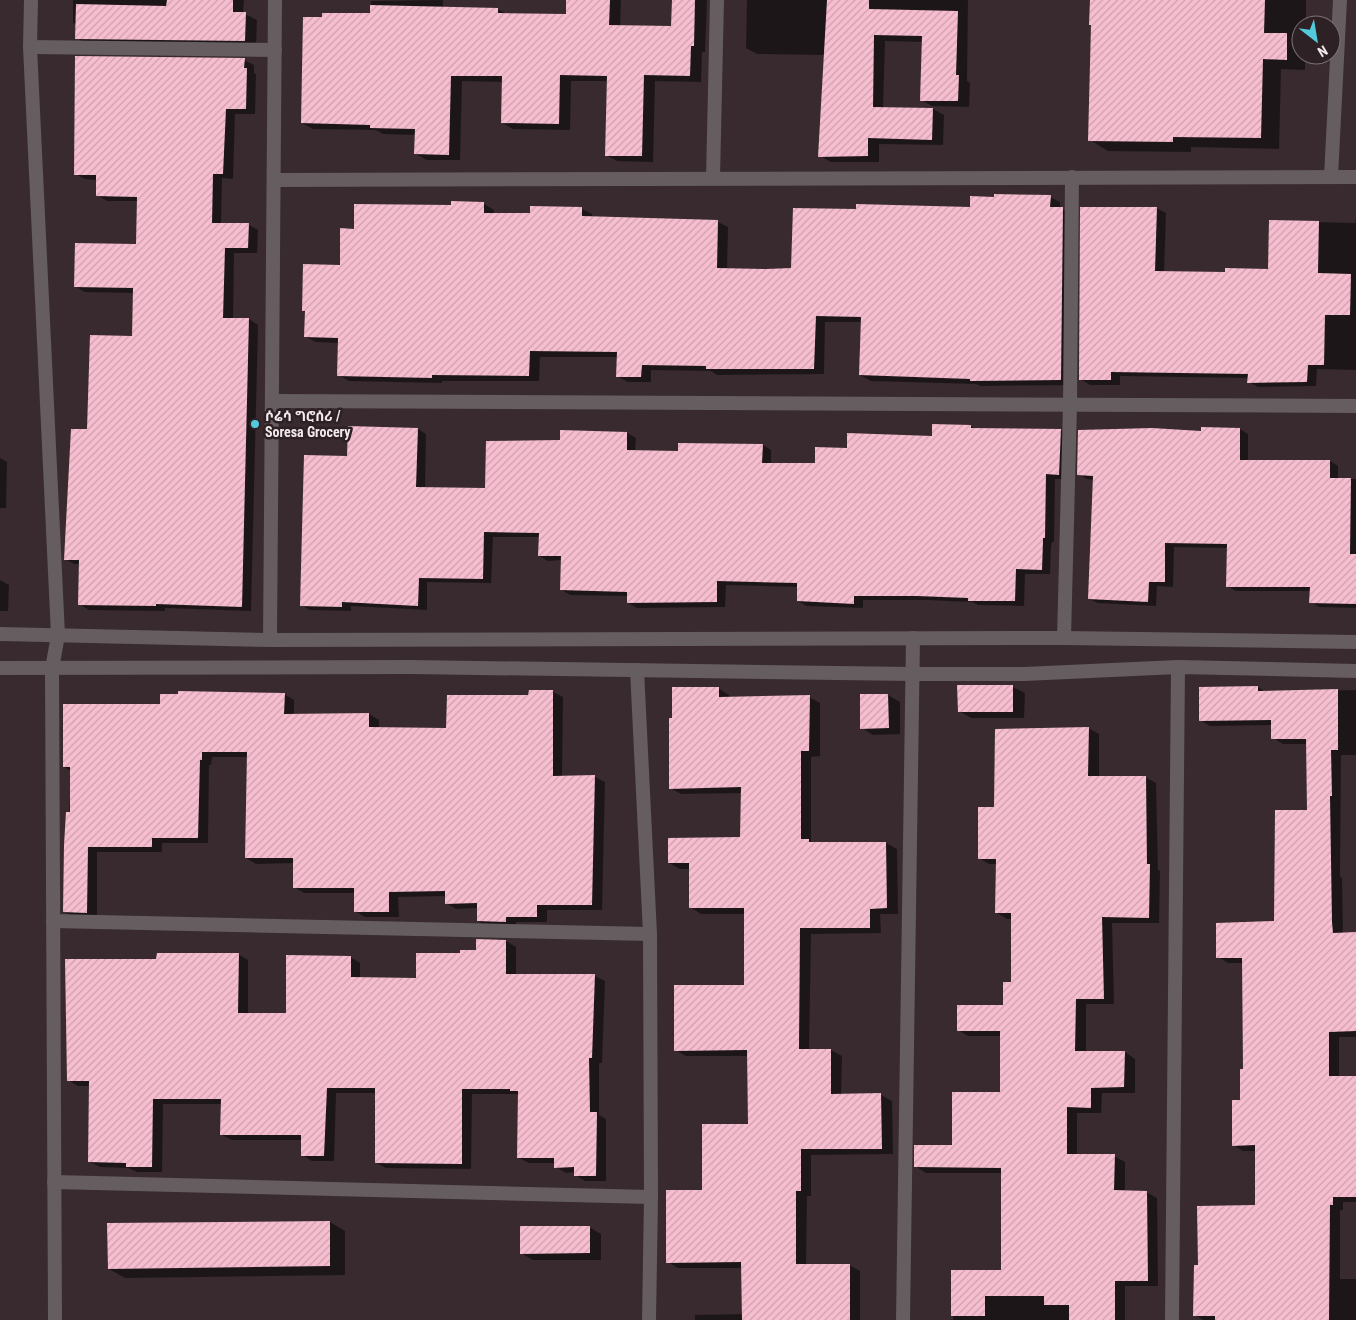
<svg xmlns="http://www.w3.org/2000/svg" width="1356" height="1320" font-family="'Roboto Condensed','Noto Sans Ethiopic',sans-serif">
  <defs>
    <pattern id="building-hatch" width="6" height="6" patternUnits="userSpaceOnUse" patternTransform="scale(1.25)"><rect width="6" height="6" fill="#f7bed0"/><path d="M-1 1l2-2M0 6l6-6M5 7l2-2" fill="none" stroke="#cca0ae"/></pattern>
  </defs>
  <rect width="100%" height="100%" fill="#382a2f"/>
  <g fill="#0007">
    <polygon points="73,0 244,0 243,13 257,20 256,46 87,44 77,38 77,25 73,23"/>
    <polygon points="443,0 443,8 498,9 506,14 567,15 567,0 621,0 620,27 673,28 673,0 707,0 705,52 702,52 701,82 655,81 653,162 617,161 606,155 608,81 571,81 570,130 513,129 502,123 503,82 462,81 460,160 427,160 416,154 416,135 383,134 376,130 313,129 302,123 371,15 371,1"/>
    <polygon points="747,0 968,0 967,81 970,83 969,107 932,106 921,100 923,42 885,41 883,108 933,109 944,115 943,145 879,144 879,162 831,162 820,156 824,55 757,54 746,48"/>
    <polygon points="1092,0 1306,0 1306,25 1301,25 1301,55 1305,55 1305,70 1281,69 1279,149 1191,147 1191,152 1108,151 1090,140"/>
    <polygon points="244,60 254,65 254,73 256,74 255,114 235,114 233,179 222,178 221,224 249,225 258,230 257,253 234,253 233,319 249,319 258,325 251,611 165,608 165,611 89,610 79,604 80,564 74,564 65,559 88,430 134,337 134,293 85,292 76,287 137,245 138,201 107,201 97,195 97,180 85,179 75,174"/>
    <polygon points="1050,197 1060,202 1060,208 1073,214 1071,385 981,386 976,384 871,381 860,375 862,322 825,322 824,374 717,375 711,371 651,370 651,382 628,382 617,376 618,357 540,357 539,381 442,381 442,383 349,381 338,375 339,343 316,342 306,337 307,313 303,311 341,266 355,230 452,206 452,203 484,204 494,210 494,214 531,215 531,207 582,209 592,214 592,218 718,222 728,227 727,270 793,269 971,209 995,198"/>
    <polygon points="1156,208 1166,213 1164,272 1227,273 1269,270 1271,221 1355,223 1356,218 1356,370 1317,369 1316,386 1258,387 1249,382 1249,378 1120,376 1120,385 1090,385 1080,379"/>
    <polygon points="971,426 976,429 1060,430 1069,435 1068,479 1055,479 1054,542 1052,542 1051,547 1050,574 1025,574 1024,606 978,605 972,602 927,600 863,600 863,608 807,606 798,601 799,587 726,585 725,607 637,608 628,603 628,596 570,595 562,590 562,560 548,561 539,556 540,537 493,537 491,583 427,582 427,610 351,606 351,611 310,610 301,605 348,458 418,429 426,434 425,489 486,489 561,441 561,432 627,433 636,438 635,452 679,452 763,445 771,450 771,465 816,464 848,449 933,437"/>
    <polygon points="1203,429 1240,429 1248,434 1248,461 1330,461 1338,466 1338,479 1356,479 1356,608 1319,607 1311,602 1311,591 1236,591 1227,586 1228,548 1174,547 1173,587 1157,586 1156,606 1098,603 1089,599 1094,480 1087,479 1078,474 1203,432"/>
    <polygon points="0,458 7,462 6,508 0,508"/>
    <polygon points="0,580 9,585 8,611 0,611"/>
    <polygon points="959,687 1013,687 1025,693 1024,718 971,718 959,711"/>
    <polygon points="1258,687 1266,692 1356,690 1356,755 1341,755 1340,876 1342,878 1343,934 1356,934 1356,1037 1339,1037 1339,1077 1356,1077 1356,1202 1343,1202 1343,1210 1340,1210 1340,1279 1356,1279 1356,1320 1203,1320 1195,1315 1199,1266 1256,1207 1256,1151 1243,1151 1233,1145 1242,1101 1244,1070 1243,963 1228,963 1218,957 1276,922 1308,811 1307,744 1283,744 1273,738 1272,725 1210,726 1200,720"/>
    <polygon points="718,688 729,695 729,698 809,697 820,703 820,756 811,757 811,842 886,843 897,849 898,914 880,914 881,933 811,934 809,1050 831,1050 842,1056 841,1095 881,1095 892,1101 893,1154 811,1155 811,1196 807,1196 806,1265 849,1265 860,1271 860,1320 695,1320 695,1315 743,1314 743,1268 678,1268 668,1262 704,1191 750,1125 749,1056 686,1056 675,1050 745,986 745,914 701,914 690,907 690,869 680,869 669,863 742,839 742,793 681,794 670,788 674,719"/>
    <polygon points="553,692 563,697 562,777 595,777 605,782 602,910 547,910 547,922 516,922 516,927 488,927 478,921 478,908 456,909 446,903 446,896 398,897 399,917 365,917 355,911 355,893 304,893 294,887 294,863 256,864 246,858 248,757 212,757 211,765 209,765 208,843 162,843 162,852 97,852 97,918 75,918 65,912 71,771 64,767 161,705 284,694 294,700 294,716 369,714 379,720 379,729 448,729 530,696"/>
    <polygon points="861,695 888,695 900,702 900,734 873,735 862,728"/>
    <polygon points="1088,728 1099,734 1099,777 1145,777 1156,783 1158,870 1160,871 1159,923 1112,923 1114,1004 1086,1004 1086,1053 1125,1052 1135,1059 1135,1093 1102,1093 1101,1113 1077,1113 1077,1156 1114,1156 1125,1162 1125,1192 1146,1192 1157,1198 1158,1286 1125,1286 1125,1320 953,1320 953,1271 1002,1271 1002,1173 926,1173 915,1166 954,1146 1001,1094 1001,1036 968,1036 958,1030 1004,1006 1012,984 1012,919 1007,919 997,913 997,864 989,864 979,858 996,809"/>
    <polygon points="506,941 516,947 516,975 595,976 605,981 602,1063 599,1063 599,1115 606,1119 606,1181 585,1181 575,1175 575,1172 566,1173 556,1167 556,1163 529,1163 519,1158 519,1095 517,1094 472,1094 471,1169 386,1168 376,1163 376,1093 336,1093 334,1161 312,1161 302,1155 302,1140 232,1140 222,1135 222,1104 163,1104 162,1172 137,1172 128,1168 100,1167 90,1162 90,1086 78,1086 68,1080 158,961 238,954 248,960 248,1014 287,1014 350,957 360,963 360,979 417,979 461,954"/>
    <polygon points="330,1222 345,1231 345,1275 125,1278 109,1269"/>
    <polygon points="589,1227 601,1234 601,1260 533,1260 521,1253"/>
  </g>
  <g fill="url(#building-hatch)">
    <polygon points="167,0 233,0 233,12 246,12 245,41 75,39 76,4 166,6"/>
    <polygon points="566,0 610,0 609,25 671,26 672,0 695,0 694,46 691,46 690,76 644,75 642,156 605,156 607,76 560,75 559,124 501,123 502,76 451,76 449,155 414,154 415,129 370,128 370,125 301,123 303,17 322,17 322,13 370,13 370,5 498,8 498,13 566,14"/>
    <polygon points="827,0 869,0 869,9 958,11 956,75 959,75 958,101 920,101 922,36 874,35 873,107 933,108 932,140 868,138 868,156 818,157"/>
    <polygon points="1090,0 1265,0 1264,33 1287,33 1287,60 1263,59 1261,138 1173,137 1173,142 1088,141 1091,25 1089,25"/>
    <polygon points="75,56 245,58 244,68 247,68 246,109 226,109 223,174 213,174 212,223 249,223 248,248 225,248 223,318 249,318 242,607 156,604 156,606 78,605 79,560 64,560 71,429 87,429 90,335 132,336 133,288 74,287 75,243 136,244 137,197 96,196 96,175 74,175"/>
    <polygon points="994,194 1051,195 1050,207 1063,207 1061,380 970,381 970,379 859,375 861,317 816,316 814,369 706,369 706,366 642,365 641,377 616,377 617,352 530,351 529,376 432,375 432,378 337,376 338,338 304,337 305,311 302,311 303,264 340,265 340,228 354,229 354,204 451,205 451,201 484,202 484,213 530,213 530,206 582,207 582,216 718,220 717,268 766,269 791,268 793,208 856,209 856,204 970,207 970,196 994,197"/>
    <polygon points="1080,207 1157,207 1155,271 1225,272 1225,268 1268,269 1269,220 1319,221 1318,273 1351,274 1350,315 1325,315 1324,365 1308,365 1307,382 1247,383 1248,374 1111,372 1111,380 1079,380"/>
    <polygon points="932,424 971,425 971,428 1061,429 1059,475 1046,474 1045,538 1043,538 1043,541 1042,570 1016,569 1015,601 968,601 968,598 917,596 854,596 854,604 797,601 797,583 717,581 717,602 627,603 627,592 560,590 561,556 538,556 539,533 484,532 483,579 419,578 418,606 342,602 342,607 300,606 304,455 347,456 348,426 418,428 416,487 485,488 486,441 560,440 560,430 627,432 627,450 678,451 678,443 763,444 762,463 815,463 815,447 847,448 847,433 932,436"/>
    <polygon points="1201,427 1240,428 1240,460 1330,460 1330,478 1351,478 1350,554 1356,554 1356,604 1309,603 1310,587 1226,587 1227,544 1165,543 1165,582 1149,582 1148,602 1088,599 1093,476 1077,475 1078,430 1152,428 1201,431"/>
    <polygon points="957,685 1013,685 1013,712 958,712"/>
    <polygon points="1258,686 1258,691 1338,689 1338,750 1331,750 1332,796 1330,796 1332,922 1333,933 1356,932 1356,1031 1329,1032 1329,1076 1356,1076 1356,1197 1333,1197 1333,1205 1330,1205 1329,1320 1215,1320 1215,1316 1193,1316 1194,1265 1198,1265 1197,1206 1255,1205 1255,1145 1232,1146 1232,1100 1240,1100 1240,1069 1243,1069 1242,958 1216,958 1216,923 1274,921 1275,810 1307,810 1306,739 1271,739 1271,720 1199,721 1199,687"/>
    <polygon points="672,687 719,687 719,697 810,695 809,751 801,751 801,839 809,839 809,842 886,842 887,908 870,909 870,928 800,928 799,1049 831,1049 831,1094 881,1093 882,1149 801,1149 801,1191 796,1191 796,1264 850,1264 850,1320 742,1320 741,1262 666,1263 666,1190 702,1190 702,1124 748,1124 747,1050 674,1051 674,985 744,985 744,908 689,908 689,863 668,863 668,838 740,837 741,787 669,789 669,718 672,718"/>
    <polygon points="529,690 553,690 553,776 595,775 592,905 537,905 537,917 506,917 506,922 477,921 477,903 445,904 445,891 389,892 389,912 354,912 354,888 293,888 293,858 245,858 247,752 202,752 202,760 200,760 198,838 152,838 152,847 88,847 87,913 63,912 64,845 66,812 70,812 70,767 63,767 63,704 160,704 160,694 178,694 178,691 285,693 284,714 369,713 369,727 446,728 447,695 528,695"/>
    <polygon points="860,694 888,694 889,728 860,729"/>
    <polygon points="1089,727 1088,776 1146,776 1147,864 1150,864 1149,918 1102,917 1104,999 1076,999 1075,1051 1125,1051 1124,1087 1091,1088 1091,1108 1067,1107 1067,1154 1115,1154 1114,1190 1147,1191 1148,1281 1115,1281 1115,1320 1069,1320 1069,1305 1044,1305 1044,1296 985,1296 985,1316 951,1316 951,1270 1001,1270 1001,1168 914,1167 914,1145 952,1145 952,1092 1000,1092 1000,1031 957,1031 957,1005 1003,1005 1003,982 1011,982 1011,913 995,913 996,859 978,859 978,807 994,807 995,729"/>
    <polygon points="476,939 506,940 506,974 595,974 592,1058 589,1058 590,1112 597,1112 596,1176 574,1176 574,1167 554,1168 554,1158 517,1158 518,1091 510,1091 510,1089 462,1089 462,1164 375,1163 375,1088 327,1088 324,1156 301,1156 301,1135 220,1135 221,1099 153,1099 152,1167 126,1167 126,1163 88,1162 89,1081 67,1081 65,959 156,959 157,953 239,953 238,1013 286,1013 286,955 351,956 351,977 416,978 416,953 460,953 460,950 476,950"/>
    <polygon points="330,1221 330,1266 108,1269 107,1223"/>
    <polygon points="520,1226 590,1226 590,1253 520,1254"/>
  </g>
  <g fill="none" stroke-linecap="round" stroke-linejoin="round">
    <g stroke="#655d5f" stroke-width="14">
      <polyline points="31,0 30,47 58,635 52,669 55,1320"/>
      <polyline points="30,47 275,50"/>
      <polyline points="1331,177 1340,0"/>
      <polyline points="713,178 717,0"/>
      <polyline points="275,180 1356,177"/>
      <polyline points="272,401 1356,406"/>
      <polyline points="1064,638 1070,405 1072,177"/>
      <polyline points="270,640 275,0"/>
      <polyline points="637,670 650,934 651,1197 649,1320"/>
      <polyline points="53,921 650,934"/>
      <polyline points="54,1182 651,1197"/>
      <polyline points="903,1320 913,638"/>
      <polyline points="1172,1320 1178,667"/>
    </g>
    <g stroke="#655d5f" stroke-width="14">
      <polyline points="0,634 270,640 1064,638 1356,642"/>
      <polyline points="0,668 410,667 912,674 1024,674 1178,667 1356,671"/>
    </g>
  </g>
  <circle fill="#53cadc" stroke="#2e2125" stroke-width="2" cx="255" cy="424" r="5"/>
  <g text-anchor="middle" stroke-width="5" stroke-linejoin="round" paint-order="stroke">
    <g font-size="14" font-weight="bold" fill="#f2e9eb" stroke="#2e2125" text-anchor="start">
      <text x="265" y="421">ሶሬሳ ግሮሰሪ /<tspan x="265" dy="16">Soresa Grocery</tspan></text>
    </g>
  </g>
  <g transform="translate(1316 40) rotate(149)"><circle r="24" fill="#2e2125" stroke="#7c7174"/>
  <path d="M0-4L9 19L0 12L-9 19Z" fill="#53cadc"/>
  <text y="-8" font-size="14" font-weight="bold" text-anchor="middle" fill="#f2e9eb">N</text>
  </g>
</svg>
